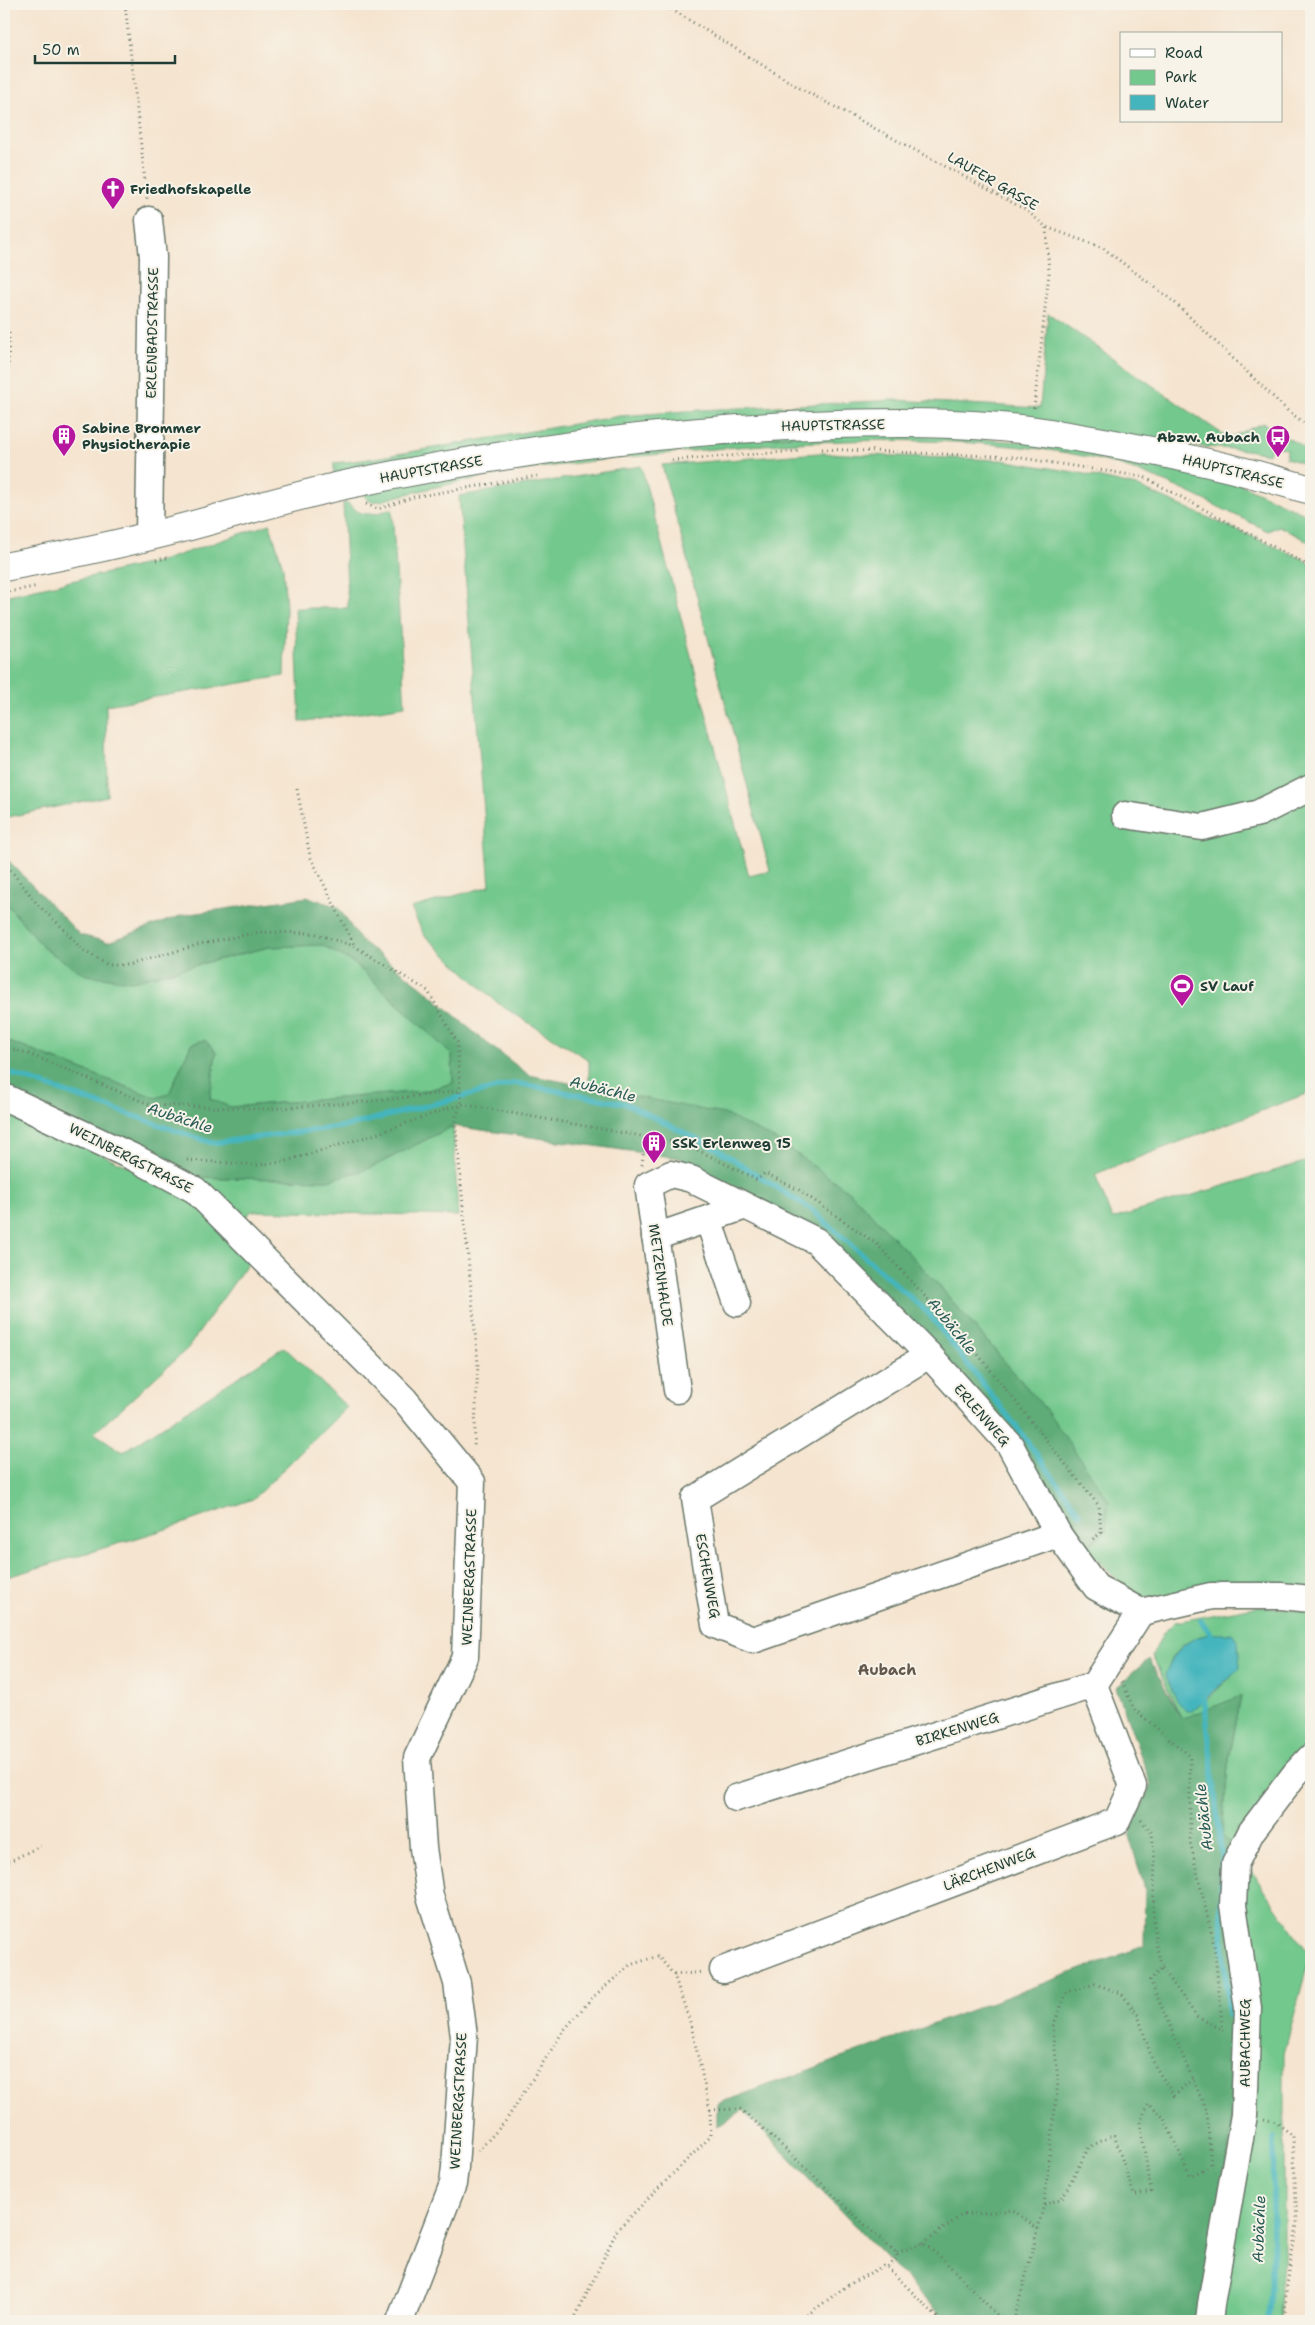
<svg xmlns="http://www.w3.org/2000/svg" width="1315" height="2325" font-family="'Shantell Sans',sans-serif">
  <rect width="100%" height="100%" fill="#f7f3e8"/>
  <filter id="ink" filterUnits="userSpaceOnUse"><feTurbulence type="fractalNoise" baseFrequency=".02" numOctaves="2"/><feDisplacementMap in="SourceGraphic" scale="10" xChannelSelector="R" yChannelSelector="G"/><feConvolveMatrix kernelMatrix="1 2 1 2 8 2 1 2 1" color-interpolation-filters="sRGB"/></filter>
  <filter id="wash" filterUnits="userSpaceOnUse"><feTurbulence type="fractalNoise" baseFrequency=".0096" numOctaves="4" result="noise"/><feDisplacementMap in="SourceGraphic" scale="20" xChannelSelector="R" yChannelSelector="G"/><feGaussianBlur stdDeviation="1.12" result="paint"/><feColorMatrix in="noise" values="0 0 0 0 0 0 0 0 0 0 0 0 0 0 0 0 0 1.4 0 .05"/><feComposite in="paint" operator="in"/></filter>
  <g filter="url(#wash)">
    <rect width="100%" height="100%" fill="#f5e4cf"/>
    <g fill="#73c88d" stroke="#498260" fill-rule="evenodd">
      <polygon points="1048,313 1228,438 1263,423 1311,452 1311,466 1286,458 1287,449 1272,446 1269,454 1246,450 1193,446 1001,416 334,477 334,463 363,460 620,416 700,410 895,400 1040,408"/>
      <path d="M854,431L1071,445L1227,478L1311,517V543L1279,526L1268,531C1211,504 1157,473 1096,459C1056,449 1014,446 974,443C874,437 781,442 682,452C581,461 479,473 381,501L371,502L364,496L365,490L554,457Z"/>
      <polygon points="819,453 1001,460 1080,473 1136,486 1303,559 1311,564 1311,1092 1095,1174 1112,1219 1311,1160 1311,1590 1158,1598 1133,1596 1086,1548 1106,1531 1048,1412 935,1281 851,1193 606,1090 589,1088 589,1060 500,1005 424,935 411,908 490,886 459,496 641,466 749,876 770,871 662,465"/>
      <path d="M343,502C350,503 351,506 356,510C367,518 380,512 392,509L405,706L300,722L295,608H348Z"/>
      <polygon points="270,524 283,567 286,608 284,676 106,705 107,796 4,818 4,596 161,561"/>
      <polygon points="4,901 46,950 132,981 269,947 322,945 354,963 452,1055 453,1083 426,1091 230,1107 210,1099 216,1052 191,1044 169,1094 156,1098 4,1040"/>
      <polygon points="4,1111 186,1192 254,1254 188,1348 94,1433 123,1452 284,1347 347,1407 253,1499 170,1528 4,1578"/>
      <polygon points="453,1126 458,1216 252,1211 240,1222 184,1177 328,1180 368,1169"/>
      <path d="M1260,1606L1311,1612V1740L1283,1770L1234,1847L1222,1835L1228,1765L1241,1697L1182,1719L1152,1656L1163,1633L1175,1622ZM1200,1636L1239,1649L1235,1673L1203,1703L1171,1660L1183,1645Z"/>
      <polygon points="1244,1861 1310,1955 1284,2054 1284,2245 1279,2321 1216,2321"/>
    </g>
    <g fill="#5eac78" stroke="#3e7456">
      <polygon points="4,856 80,935 108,942 183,915 308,897 338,907 360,940 422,987 483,1040 529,1075 724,1114 780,1142 851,1193 935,1281 1048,1412 1109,1501 1106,1531 1086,1547 1018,1439 822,1233 679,1158 453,1126 368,1169 328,1180 184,1177 4,1092 4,1040 156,1098 169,1094 191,1044 205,1040 216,1052 210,1099 230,1107 425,1091 453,1083 452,1055 354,963 322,945 269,947 132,981 86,975 46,950 4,901"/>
      <polygon points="1149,1659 1182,1719 1241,1696 1228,1765 1222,1835 1234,1847 1240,2031 1228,2153 1202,2321 947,2321 743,2110 717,2127 717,2104 1144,1946 1145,1889 1129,1836 1151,1784 1116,1687"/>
    </g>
    <path fill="#45b5bd" stroke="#327978" d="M1211,1634H1232L1238,1642L1240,1668L1192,1711H1186L1177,1700L1165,1675C1173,1653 1187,1637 1211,1634Z"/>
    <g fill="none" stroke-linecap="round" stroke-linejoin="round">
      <g stroke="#45b5bd" stroke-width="5.5">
        <polyline points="4,1071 212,1143 347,1126 516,1083 627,1104 717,1149 812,1210 928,1313 1021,1433 1080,1514"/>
        <polyline points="1201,1621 1211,1634 1210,1639"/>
        <polyline points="1204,1696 1221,1849 1221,1917 1229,2015"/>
        <polyline points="1268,2321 1272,2278 1274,2138"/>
      </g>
    </g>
  </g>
  <g filter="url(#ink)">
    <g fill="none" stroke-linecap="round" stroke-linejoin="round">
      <defs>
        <g id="minor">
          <polyline points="149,536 153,257 149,220"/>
          <polyline points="1125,815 1202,827 1259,813 1311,787"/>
          <polyline points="4,1097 137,1159 195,1190 404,1399 472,1482 465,1657 417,1758 423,1848 430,1896 457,1983 464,2036 455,2167 453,2184 400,2321"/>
          <polyline points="708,1219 737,1303"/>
          <polyline points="655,1237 743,1207"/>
          <polyline points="929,1355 695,1499 715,1625 753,1640 1058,1534"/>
          <polyline points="677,1390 648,1185 671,1174 691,1179 816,1241 929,1355 1010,1445 1058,1534 1096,1587 1141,1612 1211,1596 1281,1596 1311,1599"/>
          <polyline points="736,1798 1094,1685 1141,1612"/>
          <polyline points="723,1970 1117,1821 1133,1786 1094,1685"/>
          <polyline points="1209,2321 1211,2304 1244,2115 1248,2008 1233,1905 1235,1864 1251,1832 1295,1774 1311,1757"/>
        </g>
        <path id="major" d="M4,567C74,554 144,539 212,520C259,507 306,493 354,483C505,452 657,431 811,425C888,422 967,421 1044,432C1114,443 1185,456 1253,474C1273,479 1292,485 1311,490"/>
      </defs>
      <use href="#minor" stroke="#6a776a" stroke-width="29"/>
      <use href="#major" stroke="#6a776a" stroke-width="30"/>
      <g stroke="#6a776a" stroke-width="3" stroke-dasharray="1 4" stroke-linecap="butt">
        <polyline points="125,4 147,199"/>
        <polyline points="663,4 798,87 1026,210 1046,227 1103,248 1173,301 1288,411 1311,428"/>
        <polyline points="1034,408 1049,273 1046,227"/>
        <polyline points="822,449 1015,457 1144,477 1311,567"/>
        <polyline points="672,460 798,451"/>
        <polyline points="366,504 378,509 414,497 537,476"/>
        <polyline points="4,529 9,331"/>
        <polyline points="156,560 170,557"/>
        <polyline points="4,593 38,586"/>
        <polyline points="297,789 310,856 354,945"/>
        <polyline points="4,862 39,906 64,929 82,950 108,965 128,965 201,944 259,932 313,933 354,946 428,991 457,1042 461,1104 455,1119 478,1363 474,1449"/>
        <polyline points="4,1047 27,1053 151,1105 269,1109 374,1101 460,1091"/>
        <polyline points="187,1160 257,1165 283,1162 379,1133 461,1104 686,1144 757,1180 765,1173 799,1190 878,1245 976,1352 1099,1506 1101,1533 1090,1541"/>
        <polyline points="642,1165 645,1137"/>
        <polyline points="1122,1682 1134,1709 1190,1756 1190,1842 1214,1944 1223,2032"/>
        <polyline points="1141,1820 1152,1833 1155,1862 1153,1911 1156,1945 1162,1968 1150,1980 1207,2112 1211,2167"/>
        <polyline points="4,1864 40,1846"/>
        <polyline points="1162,1968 1197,2017 1223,2030"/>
        <polyline points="674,1975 703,1972"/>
        <path d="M710,2110L740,2109C795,2154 842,2207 897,2253V2259L887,2267"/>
        <polyline points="1264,2119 1276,2122 1293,2136 1297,2224 1286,2291 1285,2321"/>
        <polyline points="478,2151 505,2122 564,2030 592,1998 630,1965 658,1956 674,1975 691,2025 710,2110 711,2136 617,2230 574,2321"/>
        <polyline points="1044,2205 1062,2198 1089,2147 1114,2135 1134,2195 1151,2192 1140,2122 1149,2103 1164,2118 1190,2176 1211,2166"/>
        <polyline points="923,2243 962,2215 1013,2210 1038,2229"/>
        <polyline points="897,2253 923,2243 944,2260 999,2317 998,2321"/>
        <polyline points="999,2317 1006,2321"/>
        <polyline points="799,2321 848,2285 883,2266 887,2267 941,2321"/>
        <polyline points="1014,2321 1044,2205 1058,2082 1053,2026 1067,1992 1095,1984 1121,1993 1138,2015 1153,2063 1174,2096 1193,2078"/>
      </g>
      <use href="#minor" stroke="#fff" stroke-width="26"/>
      <use href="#major" stroke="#fff" stroke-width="28"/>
    </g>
  </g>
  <defs>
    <symbol id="church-pin" viewBox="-11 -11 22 30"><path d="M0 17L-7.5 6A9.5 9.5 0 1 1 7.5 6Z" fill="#b5179e" stroke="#f7f3e8"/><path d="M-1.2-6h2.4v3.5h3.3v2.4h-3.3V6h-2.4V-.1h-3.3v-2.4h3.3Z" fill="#fff"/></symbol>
    <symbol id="building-pin" viewBox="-11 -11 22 30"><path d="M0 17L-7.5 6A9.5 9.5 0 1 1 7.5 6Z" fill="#b5179e" stroke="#f7f3e8"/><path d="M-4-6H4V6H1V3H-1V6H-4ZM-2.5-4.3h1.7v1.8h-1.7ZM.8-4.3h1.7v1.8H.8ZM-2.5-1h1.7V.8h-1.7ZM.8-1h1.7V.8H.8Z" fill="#fff"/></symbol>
    <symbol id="bus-pin" viewBox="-11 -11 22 30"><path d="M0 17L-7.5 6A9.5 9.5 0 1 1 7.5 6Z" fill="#b5179e" stroke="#f7f3e8"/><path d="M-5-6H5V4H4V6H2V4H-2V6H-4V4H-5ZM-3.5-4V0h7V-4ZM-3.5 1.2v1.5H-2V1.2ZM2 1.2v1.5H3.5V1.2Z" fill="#fff"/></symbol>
    <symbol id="stadium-pin" viewBox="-11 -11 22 30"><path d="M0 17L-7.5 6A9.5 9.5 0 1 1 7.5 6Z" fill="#b5179e" stroke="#f7f3e8"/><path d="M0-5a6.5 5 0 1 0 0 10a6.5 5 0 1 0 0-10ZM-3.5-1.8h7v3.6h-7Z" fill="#fff"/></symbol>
  </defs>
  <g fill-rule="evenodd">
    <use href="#church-pin" x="99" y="175" width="28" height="38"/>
    <use href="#building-pin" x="50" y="422" width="28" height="38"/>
    <use href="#bus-pin" x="1264" y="423" width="28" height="38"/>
    <use href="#stadium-pin" x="1168" y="972" width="28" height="38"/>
    <use href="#building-pin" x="640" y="1129" width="28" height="38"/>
  </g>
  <g text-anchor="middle" stroke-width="4" stroke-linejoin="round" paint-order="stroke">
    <g font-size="14" fill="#1f3d34" stroke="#f7f3e8">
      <text transform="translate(993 181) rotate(30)" y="5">LAUFER GASSE</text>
      <text transform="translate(152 333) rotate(-89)" y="5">ERLENBADSTRASSE</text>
      <text transform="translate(833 425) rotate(-1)" y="5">HAUPTSTRASSE</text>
      <text transform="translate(431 469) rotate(-10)" y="5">HAUPTSTRASSE</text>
      <text transform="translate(1233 471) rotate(14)" y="5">HAUPTSTRASSE</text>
      <text transform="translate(131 1158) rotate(27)" y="5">WEINBERGSTRASSE</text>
      <text transform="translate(661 1275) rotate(82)" y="5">METZENHALDE</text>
      <text transform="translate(982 1415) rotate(49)" y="5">ERLENWEG</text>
      <text transform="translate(708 1576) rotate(80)" y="5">ESCHENWEG</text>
      <text transform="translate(469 1577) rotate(-88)" y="5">WEINBERGSTRASSE</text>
      <text transform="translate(957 1729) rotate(-17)" y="5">BIRKENWEG</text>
      <text transform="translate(989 1869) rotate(-21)" y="5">LÄRCHENWEG</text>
      <text transform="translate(1245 2043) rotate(-90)" y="5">AUBACHWEG</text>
      <text transform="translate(458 2101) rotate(-87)" y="5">WEINBERGSTRASSE</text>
    </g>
    <g font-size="14" font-weight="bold" fill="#1f3d34" stroke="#f7f3e8" text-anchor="start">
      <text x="130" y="194">Friedhofskapelle</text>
      <text x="82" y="433">Sabine Brommer<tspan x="82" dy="16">Physiotherapie</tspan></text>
      <text x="1260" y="442" text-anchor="end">Abzw. Aubach</text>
      <text x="1200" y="991">SV Lauf</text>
      <text x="672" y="1148">SSK Erlenweg 15</text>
    </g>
    <g font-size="15" font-style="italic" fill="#285b56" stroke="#f7f3e8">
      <text transform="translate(603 1089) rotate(14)" y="5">Aubächle</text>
      <text transform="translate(180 1118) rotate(18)" y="5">Aubächle</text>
      <text transform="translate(952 1326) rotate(51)" y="5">Aubächle</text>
      <text transform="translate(1204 1817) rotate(-96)" y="5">Aubächle</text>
      <text transform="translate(1259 2229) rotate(-88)" y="5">Aubächle</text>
    </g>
    <g font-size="15" font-weight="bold" fill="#62594c" stroke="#f7f3e8">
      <text x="887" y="1675">Aubach</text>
    </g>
  </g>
  <rect width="1315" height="2325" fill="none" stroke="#f7f3e8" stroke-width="20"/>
  <rect x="1120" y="32" width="162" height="90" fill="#f7f3e8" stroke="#a1aaa0"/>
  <rect x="1130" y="49" width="25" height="8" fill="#ffffff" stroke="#a1aaa0"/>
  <text x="1165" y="58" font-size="15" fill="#1f3d34">Road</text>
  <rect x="1130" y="70" width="25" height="15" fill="#73c88d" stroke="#a1aaa0"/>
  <text x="1165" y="82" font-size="15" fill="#1f3d34">Park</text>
  <rect x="1130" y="95" width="25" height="15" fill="#45b5bd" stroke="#a1aaa0"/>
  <text x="1165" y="108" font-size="15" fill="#1f3d34">Water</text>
  <path d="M35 55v8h140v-8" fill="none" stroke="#1f3d34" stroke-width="2.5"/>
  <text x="42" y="55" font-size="15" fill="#1f3d34" stroke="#f7f3e8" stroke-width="4" paint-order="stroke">50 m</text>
</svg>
